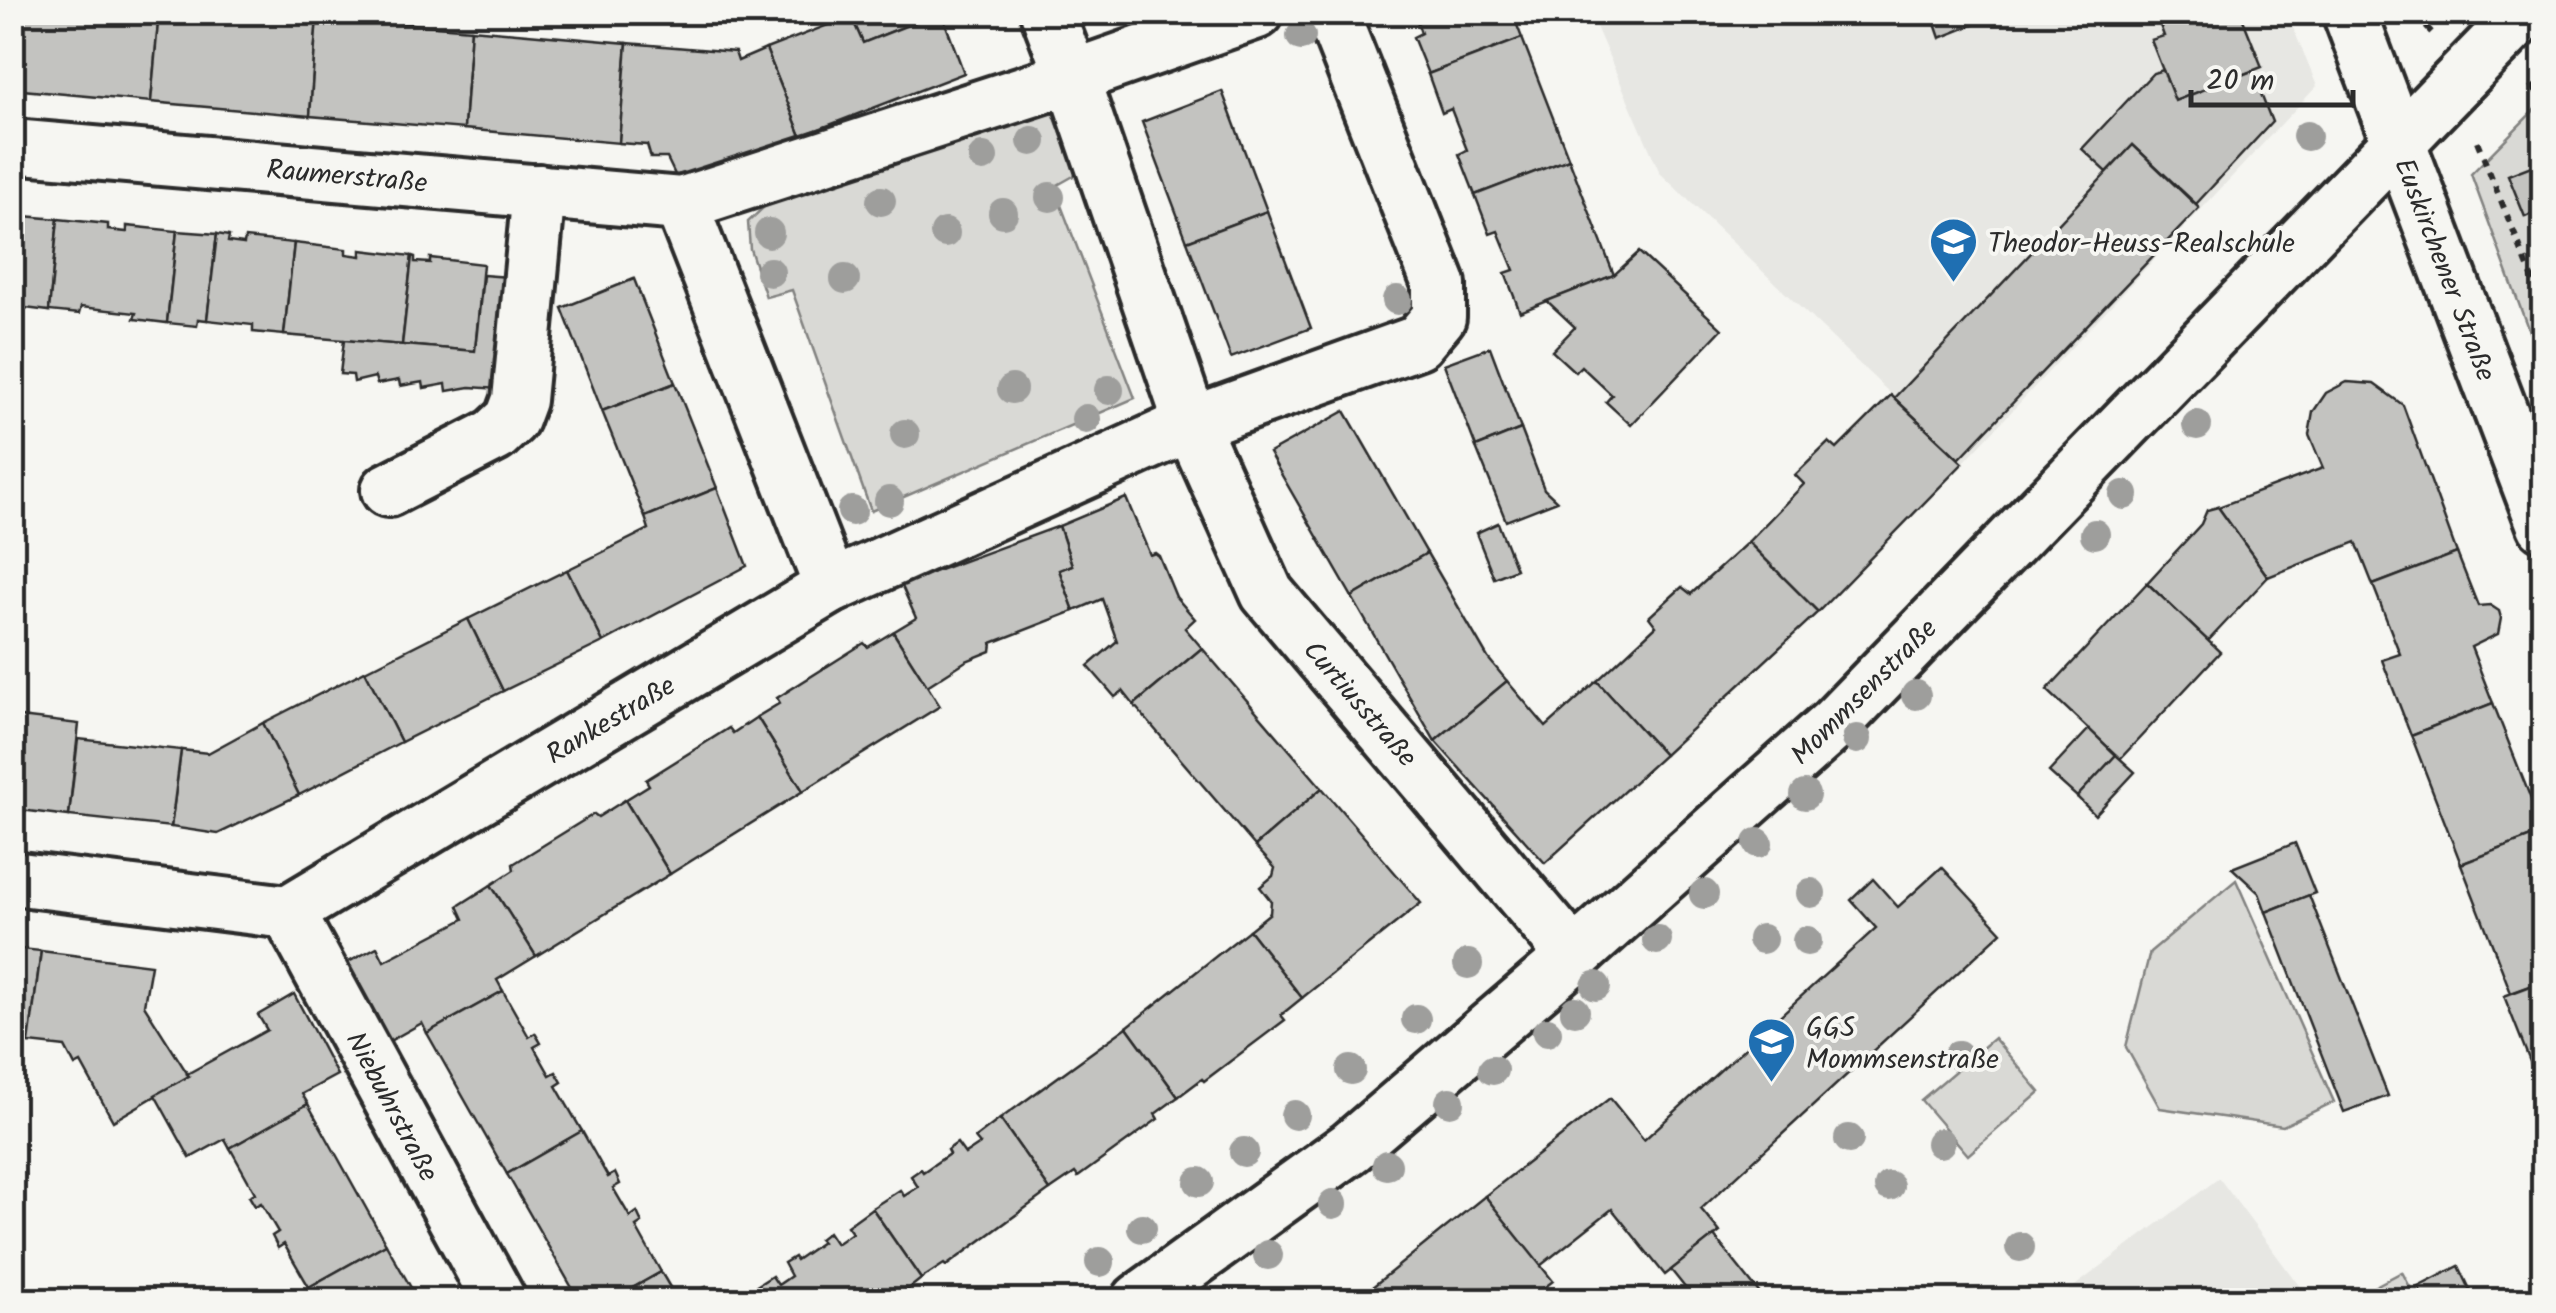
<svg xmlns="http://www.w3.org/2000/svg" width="2556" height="1313" font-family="Kalam,sans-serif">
  <rect width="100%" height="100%" fill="#f6f6f2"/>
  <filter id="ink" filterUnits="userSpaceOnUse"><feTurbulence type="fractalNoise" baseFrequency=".01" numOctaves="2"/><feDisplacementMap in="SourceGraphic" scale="20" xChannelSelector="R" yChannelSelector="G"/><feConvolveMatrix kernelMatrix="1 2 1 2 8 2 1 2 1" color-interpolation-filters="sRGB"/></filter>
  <g filter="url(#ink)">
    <g fill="#e7e7e3">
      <polygon points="1590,13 2287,13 2317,86 1963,463 1660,173"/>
      <polygon points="2219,1178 2303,1291 2291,1300 2056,1300"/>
    </g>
    <g fill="#d9d9d5" stroke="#828280" stroke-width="2.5">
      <polygon points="2543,101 2543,369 2471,174"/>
      <polygon points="1005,110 1052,110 1077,174 1054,187 1135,398 871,511 792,290 766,297 750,249 748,222 766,205"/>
      <polygon points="2236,880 2334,1102 2283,1126 2160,1108 2126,1047 2150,952"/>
      <polygon points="1994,1038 2040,1092 1968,1155 1921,1100"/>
      <polygon points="2402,1272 2417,1300 2349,1300"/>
    </g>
    <g fill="#c3c3c0" stroke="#2b2b2b" stroke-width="2.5">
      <polygon points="12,12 159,12 151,102 12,89"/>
      <polygon points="159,12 276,12 317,16 310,116 151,102"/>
      <polygon points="842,12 940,12 863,43 851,16"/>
      <polygon points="941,12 964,73 801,136 766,49 851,16 863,43"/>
      <polygon points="1414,12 1512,12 1522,38 1428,74 1413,37 1421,33"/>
      <polygon points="1931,12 2005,12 1940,38"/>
      <polygon points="2155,12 2240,12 2262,67 2175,101 2151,40 2164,36"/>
      <polygon points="317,16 471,29 464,129 310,116"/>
      <polygon points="471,29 627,43 619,143 464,129"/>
      <polygon points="1522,38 1569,159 1475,195 1459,154 1467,150 1451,109 1442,113 1428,74"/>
      <polygon points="627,43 735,52 738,61 766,49 801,136 679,183 667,158 651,158 647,145 619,143"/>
      <polygon points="2163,70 2175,101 2252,71 2272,122 2196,204 2133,145 2107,172 2082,149 2153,73"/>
      <polygon points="1222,91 1267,211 1187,241 1142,122"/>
      <polygon points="2133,145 2199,208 1959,459 1894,398"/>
      <polygon points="1569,159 1614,275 1520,312 1505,273 1514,270 1498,231 1490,234 1475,195"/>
      <polygon points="2544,161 2544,209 2525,217 2508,175"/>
      <polygon points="1267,211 1311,328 1231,358 1187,241"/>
      <polygon points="12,215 58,219 49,311 17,307 17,301 12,301"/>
      <polygon points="58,219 108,224 108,230 127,232 127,226 177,231 167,323 134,319 136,313 81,307 79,314 49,311"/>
      <polygon points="177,231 217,234 207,320 198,319 197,326 167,323"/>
      <polygon points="217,234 229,236 228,242 244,244 245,238 294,243 284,335 253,332 253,325 207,320"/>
      <polygon points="294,243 346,249 346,254 361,256 361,250 412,256 402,345 284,335"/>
      <polygon points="1639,252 1722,329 1631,425 1606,402 1612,395 1581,366 1575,372 1552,351 1575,327 1547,301 1614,275"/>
      <polygon points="412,256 415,257 415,262 430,263 430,258 483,264 475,351 402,345"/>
      <polygon points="483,275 508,277 499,389 470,387 447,391 446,384 424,388 423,382 400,386 399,380 377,384 375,377 354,382 353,375 340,374 344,340 475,351"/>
      <polygon points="634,279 675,383 602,411 562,308"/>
      <polygon points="1490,347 1521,429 1476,447 1444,364"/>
      <polygon points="2347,382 2374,384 2403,405 2457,553 2373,585 2356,542 2268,577 2218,507 2323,468 2309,435 2313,412 2326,393"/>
      <polygon points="675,383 717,488 645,517 602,411"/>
      <polygon points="1891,395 1963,463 1818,612 1748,542 1804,484 1795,475 1829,442 1837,449"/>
      <polygon points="1345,411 1427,553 1352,597 1269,453"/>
      <polygon points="1521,429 1544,489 1557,501 1506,521 1476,447"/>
      <polygon points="717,488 747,566 603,642 567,570 649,529 645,517"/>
      <polygon points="1126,498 1150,555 1155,553 1159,556 1176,597 1195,619 1185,628 1202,648 1134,705 1123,691 1115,697 1088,666 1117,641 1102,599 1074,611 1059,570 1072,565 1059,526"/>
      <polygon points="2218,507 2268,577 2208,641 2147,583 2201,524 2207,510"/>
      <polygon points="1498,523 1516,569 1494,578 1476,533"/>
      <polygon points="1059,526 1072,565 1059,570 1074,611 992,643 991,651 966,661 927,686 893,632 916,618 901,584"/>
      <polygon points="1748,542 1818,612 1664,755 1597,681 1656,626 1649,617 1682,587 1691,594"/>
      <polygon points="1427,553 1488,658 1507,681 1435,741 1352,597"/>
      <polygon points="2457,553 2478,606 2490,605 2499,611 2501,618 2498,634 2471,647 2493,703 2411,735 2382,660 2400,654 2373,585"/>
      <polygon points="567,570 603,642 503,691 468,619"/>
      <polygon points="2147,583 2220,652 2120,759 2047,690"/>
      <polygon points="468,619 503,691 401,742 365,671"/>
      <polygon points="893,632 940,706 803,791 757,717 780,703 777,698 864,643 868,647"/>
      <polygon points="1202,648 1322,788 1255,846 1134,705"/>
      <polygon points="365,671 401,742 299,795 263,723"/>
      <polygon points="1507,681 1546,727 1597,681 1664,755 1545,863 1435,741"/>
      <polygon points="2493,703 2544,832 2461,864 2411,735"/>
      <polygon points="12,716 79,724 69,816 12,809"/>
      <polygon points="757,717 803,791 670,874 625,800 649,785 646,780 729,728 733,733"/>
      <polygon points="263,723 299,795 218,834 171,827 181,750 208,753"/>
      <polygon points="2089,729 2116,755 2077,797 2049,772"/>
      <polygon points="78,739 181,750 171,827 69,816"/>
      <polygon points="2116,755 2135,772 2095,815 2077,797"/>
      <polygon points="1322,788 1421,903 1302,998 1249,930 1270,913 1271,901 1260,887 1273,876 1275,868 1255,846"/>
      <polygon points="625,800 670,874 536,956 491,885 514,870 513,864 594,814 598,817"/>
      <polygon points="2544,832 2544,981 2511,993 2461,864"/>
      <polygon points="2295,843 2315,893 2266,912 2259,893 2232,868"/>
      <polygon points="1942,867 2002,932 1701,1209 1720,1232 1665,1275 1612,1209 1540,1266 1485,1196 1610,1098 1644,1140 1876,928 1851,900 1873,879 1898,907"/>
      <polygon points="491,885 536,956 497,980 503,991 427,1033 422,1023 386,1043 343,965 377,947 384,961 464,919 458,906"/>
      <polygon points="2309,895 2388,1096 2344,1112 2266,912"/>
      <polygon points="1249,930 1302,998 1281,1015 1285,1020 1204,1081 1202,1079 1178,1097 1127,1027"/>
      <polygon points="12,948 41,951 29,1043 12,1041"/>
      <polygon points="41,951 151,965 144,1005 189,1076 113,1121 81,1063 75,1066 65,1047 29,1043"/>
      <polygon points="2544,981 2544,1097 2504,996"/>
      <polygon points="503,991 529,1037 535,1033 541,1043 534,1047 550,1075 556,1072 562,1082 556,1086 582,1131 507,1174 427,1033"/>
      <polygon points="294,994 337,1075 302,1094 308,1104 230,1148 225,1139 190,1158 155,1095 189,1076 187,1074 267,1030 258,1015"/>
      <polygon points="1127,1027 1178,1097 1155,1114 1158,1119 1078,1177 1075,1173 1050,1190 1000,1119"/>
      <polygon points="308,1104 386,1244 309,1287 284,1244 278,1248 272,1236 278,1232 261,1203 255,1206 249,1196 255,1193 230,1148"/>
      <polygon points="1000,1119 1050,1190 946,1266 944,1264 921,1279 872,1208 900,1190 904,1196 918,1187 911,1176 921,1169 923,1172 949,1154 947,1150 957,1143 965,1154 980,1144 975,1138"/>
      <polygon points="582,1131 608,1177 615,1173 620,1184 613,1188 630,1217 637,1212 642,1223 636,1227 661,1272 611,1300 579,1300 507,1174"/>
      <polygon points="1485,1196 1553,1281 1528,1300 1372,1300 1366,1292"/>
      <polygon points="872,1208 921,1279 896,1299 748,1300 744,1294 772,1276 778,1285 791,1276 784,1263 794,1257 796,1260 822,1242 819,1239 828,1232 836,1244 852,1233 847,1226"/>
      <polygon points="1714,1236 1765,1300 1695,1300 1671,1270"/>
      <polygon points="386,1244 418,1300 316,1300 309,1287"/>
      <polygon points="2459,1266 2475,1300 2425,1300 2418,1287"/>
      <polygon points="661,1272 675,1296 682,1298 706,1287 712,1300 611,1300"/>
    </g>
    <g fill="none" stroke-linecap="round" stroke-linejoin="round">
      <defs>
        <g id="minor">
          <polyline points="1047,12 1072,77 1191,424 1267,593 1574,956"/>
          <polyline points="2349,12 2544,525"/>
          <polyline points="12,146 681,204 1072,77 1257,12"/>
          <polyline points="681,204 831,587"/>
          <polyline points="388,490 495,435 512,419 519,400 539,191"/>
          <polyline points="12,878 288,912 831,587 1191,424 1418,342 1439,317 1439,284 1335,21 1324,12"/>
          <polyline points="288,912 499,1300"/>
          <polyline points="1139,1300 1351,1147 1574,956 1834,724 2525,12"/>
        </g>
      </defs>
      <use href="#minor" stroke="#2b2b2b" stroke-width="60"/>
      <g stroke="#2b2b2b" stroke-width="6" stroke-dasharray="8 8" stroke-linecap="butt">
        <polyline points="2415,15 2433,34"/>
        <polyline points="2532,85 2544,109"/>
        <polyline points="2477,141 2544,307"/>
      </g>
      <use href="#minor" stroke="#f6f6f2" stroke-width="52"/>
    </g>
    <g fill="#9e9e9c">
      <circle cx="1301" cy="36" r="15"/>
      <circle cx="2307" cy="136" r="15"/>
      <circle cx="1032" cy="141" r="15"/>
      <circle cx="983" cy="157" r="15"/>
      <circle cx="1050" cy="197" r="15"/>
      <circle cx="881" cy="201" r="15"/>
      <circle cx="1003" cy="213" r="15"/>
      <circle cx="769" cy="233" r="15"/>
      <circle cx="945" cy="233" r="15"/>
      <circle cx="770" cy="272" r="15"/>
      <circle cx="845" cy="279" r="15"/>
      <circle cx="1397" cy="300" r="15"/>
      <circle cx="1012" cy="389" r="15"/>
      <circle cx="1109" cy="390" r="15"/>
      <circle cx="1086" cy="419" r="15"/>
      <circle cx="2197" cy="425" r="15"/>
      <circle cx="905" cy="434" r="15"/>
      <circle cx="2124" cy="495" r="15"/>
      <circle cx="889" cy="501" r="15"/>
      <circle cx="852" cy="511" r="15"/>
      <circle cx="2095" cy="534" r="15"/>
      <circle cx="1916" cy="695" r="15"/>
      <circle cx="1857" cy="739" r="15"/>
      <circle cx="1805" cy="795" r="15"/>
      <circle cx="1758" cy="843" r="15"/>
      <circle cx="1811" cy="893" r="15"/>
      <circle cx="1704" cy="894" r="15"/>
      <circle cx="1762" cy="939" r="15"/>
      <circle cx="1657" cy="940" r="15"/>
      <circle cx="1807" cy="941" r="15"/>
      <circle cx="1468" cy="964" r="15"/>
      <circle cx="1596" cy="986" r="15"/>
      <circle cx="1575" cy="1011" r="15"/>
      <circle cx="1416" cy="1019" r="15"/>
      <circle cx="1547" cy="1032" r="15"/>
      <circle cx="1958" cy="1055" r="15"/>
      <circle cx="1351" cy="1070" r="15"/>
      <circle cx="1493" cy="1070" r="15"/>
      <circle cx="1450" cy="1102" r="15"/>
      <circle cx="1295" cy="1115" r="15"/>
      <circle cx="1849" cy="1139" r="15"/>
      <circle cx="1940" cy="1143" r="15"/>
      <circle cx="1244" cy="1152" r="15"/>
      <circle cx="1387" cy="1165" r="15"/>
      <circle cx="1199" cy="1182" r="15"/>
      <circle cx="1889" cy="1186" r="15"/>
      <circle cx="1333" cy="1204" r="15"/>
      <circle cx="1142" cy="1228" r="15"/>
      <circle cx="2020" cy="1247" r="15"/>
      <circle cx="1268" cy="1255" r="15"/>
      <circle cx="1100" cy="1262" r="15"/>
    </g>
  </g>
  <defs>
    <symbol id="school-pin" viewBox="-11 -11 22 30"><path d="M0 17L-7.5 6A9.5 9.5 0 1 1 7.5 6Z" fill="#1f6fb2" stroke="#f6f6f2"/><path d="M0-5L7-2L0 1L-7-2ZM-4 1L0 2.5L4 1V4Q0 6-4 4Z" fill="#fff"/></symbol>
  </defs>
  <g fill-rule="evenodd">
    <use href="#school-pin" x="1926" y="214" width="55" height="75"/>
    <use href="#school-pin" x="1744" y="1014" width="55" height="75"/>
  </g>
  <g text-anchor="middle" stroke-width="8" stroke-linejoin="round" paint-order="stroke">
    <g font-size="28" fill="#2b2b2b" stroke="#f6f6f2">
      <text transform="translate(347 175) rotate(5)" y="10">Raumerstraße</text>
      <text transform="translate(2446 269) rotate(69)" y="10">Euskirchener Straße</text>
      <text transform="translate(1863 691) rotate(-45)" y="10">Mommsenstraße</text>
      <text transform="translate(1361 703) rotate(49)" y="10">Curtiusstraße</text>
      <text transform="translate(610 719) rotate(-31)" y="10">Rankestraße</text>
      <text transform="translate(393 1106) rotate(62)" y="10">Niebuhrstraße</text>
    </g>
    <g font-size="28" fill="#2b2b2b" stroke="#f6f6f2" text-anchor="start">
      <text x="1988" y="252">Theodor-Heuss-Realschule</text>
      <text x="1806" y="1036">GGS<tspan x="1806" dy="32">Mommsenstraße</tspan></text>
    </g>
  </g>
  <rect width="2556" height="1313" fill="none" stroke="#f6f6f2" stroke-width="50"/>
  <rect x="25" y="25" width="2506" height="1263" fill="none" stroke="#2b2b2b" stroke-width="4" filter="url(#ink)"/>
  <path d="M2191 90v15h162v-15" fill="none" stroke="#2b2b2b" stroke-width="5"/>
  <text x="2206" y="90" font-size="30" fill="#2b2b2b" stroke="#f6f6f2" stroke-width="8" paint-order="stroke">20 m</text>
</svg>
